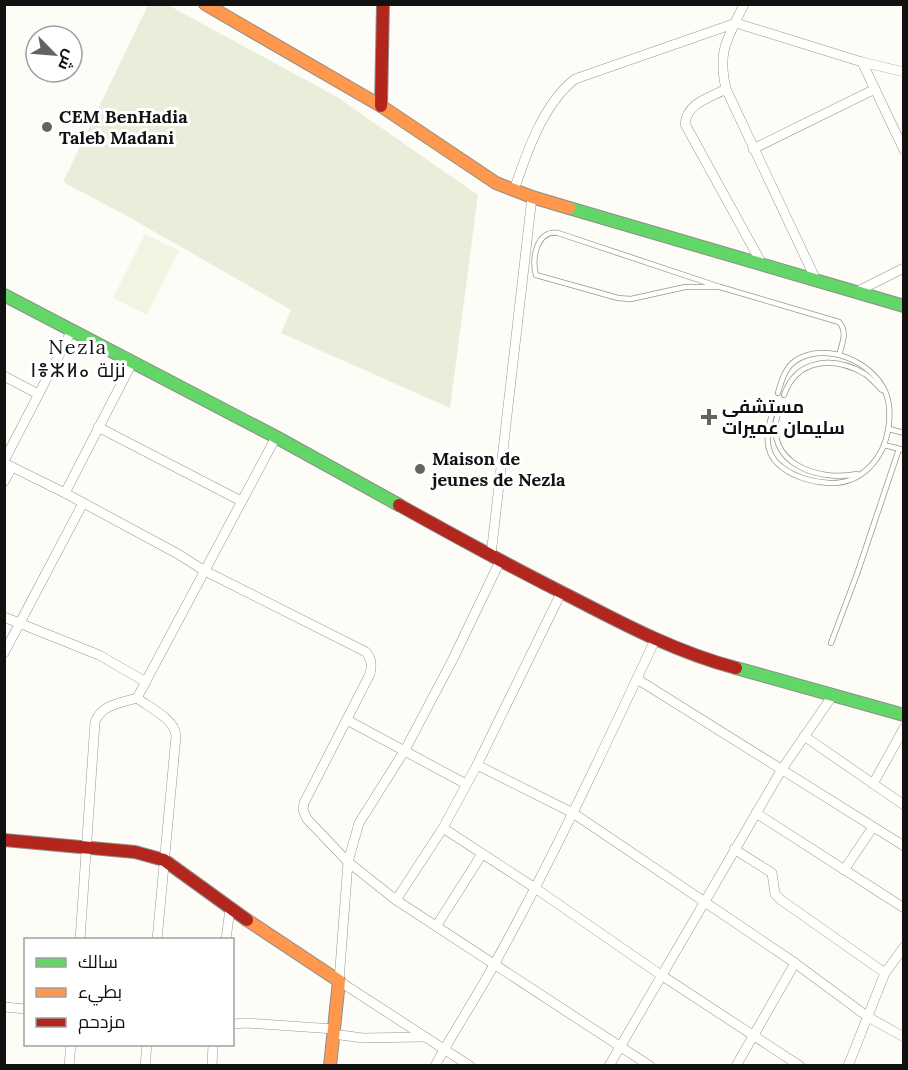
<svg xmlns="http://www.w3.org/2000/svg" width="908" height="1070" font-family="Lora,Cairo,'Noto Sans Tifinagh',serif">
  <rect width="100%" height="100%" fill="#fdfcf7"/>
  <polygon fill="#e9eedb" points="148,5 168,5 337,97 478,195 450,408 281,333 291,310 127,216 63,182"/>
  <polygon fill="#f0f6e1" points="145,234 179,251 147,315 113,298"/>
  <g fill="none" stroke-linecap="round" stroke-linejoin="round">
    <defs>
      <g id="lane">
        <path d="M720,287H685L631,299L618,298L536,275C531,259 537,229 558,233L720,287L839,322C848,332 842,344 839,355"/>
        <path d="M784,395C797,358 834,356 865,374C871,378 877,385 882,390"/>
        <path d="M773,411C769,424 765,439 770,452C779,477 827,489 850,480C866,474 878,460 884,445C890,429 892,406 885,391C871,361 825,341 795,361C785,368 781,382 778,393"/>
        <path d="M778,413C763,463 818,482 857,474"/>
        <polyline points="889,429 904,433"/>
        <polyline points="884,445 904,450"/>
        <polyline points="831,643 857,574 899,449"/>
      </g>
      <g id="street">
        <path d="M744,4C728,39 717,49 726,89L816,280"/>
        <polyline points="862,62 904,72"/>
        <path d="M726,89C709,98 687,103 685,124L762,264"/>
        <polyline points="753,149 875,89"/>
        <path d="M514,190C527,152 543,104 575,79L736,23L862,62L904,150"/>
        <polyline points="856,292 904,268"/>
        <polyline points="4,376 38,394"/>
        <polyline points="98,427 241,501"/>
        <polyline points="4,461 72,330"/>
        <path d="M4,463L65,493L178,554L205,571L366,652C372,660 372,665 370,674L304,803L303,810L307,819L348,862"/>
        <polyline points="4,482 12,467"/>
        <polyline points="65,493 132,363"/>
        <polyline points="491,555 532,197"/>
        <polyline points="4,617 99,655 146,682"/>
        <polyline points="4,653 83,503"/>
        <polyline points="637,679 904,846"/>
        <path d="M137,698C150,708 175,719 176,736L157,940"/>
        <polyline points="347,720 466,784"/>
        <polyline points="804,736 904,805"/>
        <polyline points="477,765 573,813 795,963 868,1017 904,1037"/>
        <polyline points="873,784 904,728"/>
        <polyline points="756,813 904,908"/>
        <polyline points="443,828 535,888 661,975 800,1066"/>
        <polyline points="734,849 772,873 775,894 781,900 885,973"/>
        <polyline points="348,862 359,823 405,750 453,659 500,561"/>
        <polyline points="844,870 873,827"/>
        <polyline points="396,900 443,828 477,765 562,591"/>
        <polyline points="437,925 482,854"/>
        <path d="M80,940L95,722C102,704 121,703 137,698L276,437"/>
        <polyline points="226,940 230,908"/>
        <polyline points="4,1007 26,1009"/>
        <polyline points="232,1024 247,1023 334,1029"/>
        <polyline points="333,1034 363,1038 423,1037"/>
        <polyline points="69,1066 71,1044"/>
        <polyline points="145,1066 147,1044"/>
        <polyline points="212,1066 213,1044"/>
        <path d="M435,1066C454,1031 476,998 495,963C553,858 604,749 655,640"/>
        <polyline points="470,1066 339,981 348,862 396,900 650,1066"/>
        <polyline points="609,1066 782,769 833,695"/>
        <polyline points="736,1066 795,963"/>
        <polyline points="848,1066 885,973 904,947"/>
      </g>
      <g id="fast">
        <polyline points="569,208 904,306"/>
        <polyline points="4,295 276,437 399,505"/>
        <polyline points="736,668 904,715"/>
      </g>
      <g id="slow">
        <polyline points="205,4 381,106 496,183 532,197 569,208"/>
        <polyline points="247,920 339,981 330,1066"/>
      </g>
      <g id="jam">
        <polyline points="381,106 383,4"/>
        <path d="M399,505C458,538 517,570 577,600C629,627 679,653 736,668"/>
        <polyline points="4,840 135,852 164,860 247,920"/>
      </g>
    </defs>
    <use href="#lane" stroke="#979795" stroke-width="6"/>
    <use href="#street" stroke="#979795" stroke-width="10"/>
    <use href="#fast" stroke="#8e8d8b" stroke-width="14"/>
    <use href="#slow" stroke="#8e8d8b" stroke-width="14"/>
    <use href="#jam" stroke="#8e8d8b" stroke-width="14"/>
    <use href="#lane" stroke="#fffffe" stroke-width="4.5"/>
    <use href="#street" stroke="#fffffe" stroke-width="9"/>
    <use href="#fast" stroke="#63d668" stroke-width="12"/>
    <use href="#slow" stroke="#ff974d" stroke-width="12"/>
    <use href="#jam" stroke="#b3261e" stroke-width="12"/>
  </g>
  <g fill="#646362" stroke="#fff" stroke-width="2">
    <circle cx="47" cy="127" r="6"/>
    <path d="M706 408h6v6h6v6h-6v6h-6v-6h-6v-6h6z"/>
    <circle cx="420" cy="469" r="6"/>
  </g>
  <g text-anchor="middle" stroke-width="6" stroke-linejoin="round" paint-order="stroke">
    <g font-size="18" font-weight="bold" fill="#111" stroke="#fff" text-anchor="start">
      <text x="59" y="123">CEM BenHadia<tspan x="59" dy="21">Taleb Madani</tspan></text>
      <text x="722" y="413">مستشفى<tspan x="722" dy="21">سليمان عميرات</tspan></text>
      <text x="432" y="465">Maison de<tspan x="432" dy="21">jeunes de Nezla</tspan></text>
    </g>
    <g font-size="20" letter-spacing="1.5" fill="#111" stroke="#fff">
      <text x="78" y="354">Nezla<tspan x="78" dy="23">ⵏⴻⵣⵍⴰ نزلة</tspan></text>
    </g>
  </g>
  <rect width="908" height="1070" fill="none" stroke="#111111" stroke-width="12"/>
  <rect x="24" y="938" width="210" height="108" fill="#ffffff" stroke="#a0a0a0" stroke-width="1.5"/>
  <rect x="36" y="958" width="30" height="9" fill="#63d668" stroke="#a0a0a0" stroke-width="1.5"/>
  <text x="78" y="968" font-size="18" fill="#111111">سالك</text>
  <rect x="36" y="988" width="30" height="9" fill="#ff974d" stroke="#a0a0a0" stroke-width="1.5"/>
  <text x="78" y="998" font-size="18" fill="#111111">بطيء</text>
  <rect x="36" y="1018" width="30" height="9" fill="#b3261e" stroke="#a0a0a0" stroke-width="1.5"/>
  <text x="78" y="1028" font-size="18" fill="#111111">مزدحم</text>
  <g transform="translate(54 54) rotate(115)"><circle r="28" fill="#ffffff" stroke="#a0a0a0" stroke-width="1.5"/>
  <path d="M0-4.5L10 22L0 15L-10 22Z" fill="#646362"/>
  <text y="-9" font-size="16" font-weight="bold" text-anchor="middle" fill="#111111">ش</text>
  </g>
</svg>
